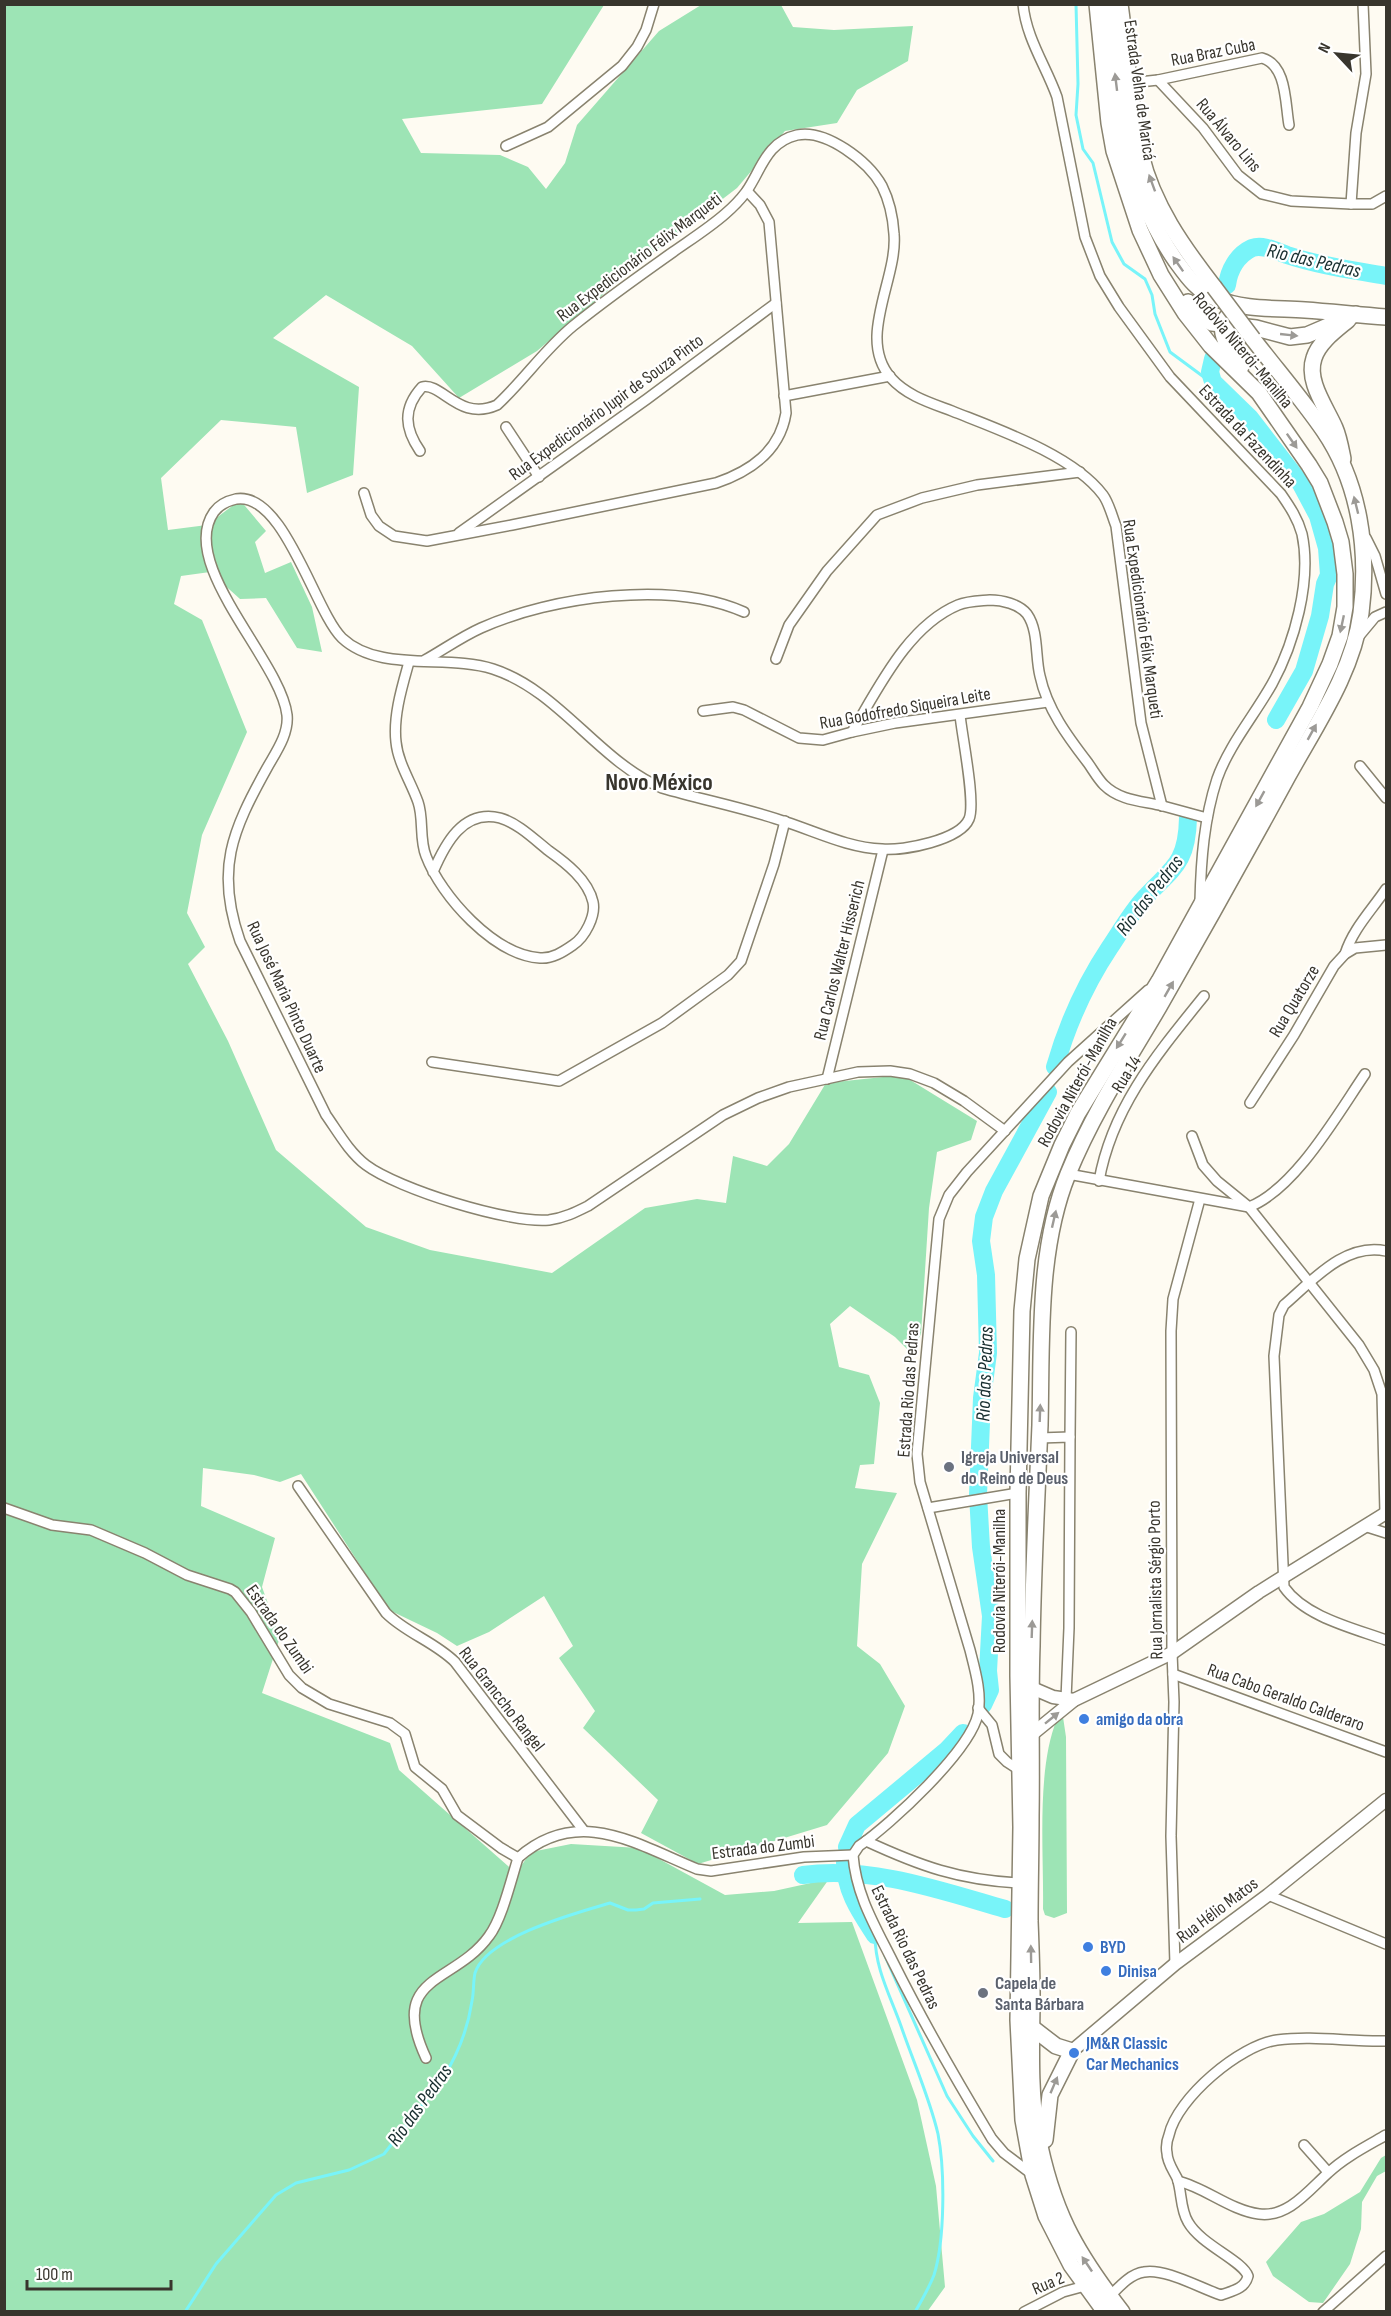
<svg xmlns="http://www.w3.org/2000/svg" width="1391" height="2316" font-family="'Sofia Sans Condensed',sans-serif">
  <rect width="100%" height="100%" fill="#fefbf2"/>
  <g fill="#9de4b5">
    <polygon points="5,5 604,5 542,104 402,119 421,153 500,155 528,167 546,189 565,163 577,125 659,31 701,5 781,5 793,27 834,30 913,26 908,61 857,90 837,123 785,131 737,188 651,254 537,351 459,398 412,346 326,295 273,338 359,387 353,475 307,493 296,427 221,420 161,478 168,530 207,525 240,500 266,531 255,542 265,573 291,562 312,607 322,652 297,648 266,598 240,599 210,572 181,576 174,604 202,620 247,732 202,835 187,913 205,947 188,964 228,1041 276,1150 366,1227 430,1250 552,1273 645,1208 697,1199 726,1203 733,1156 767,1166 789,1144 826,1083 902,1075 977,1121 971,1140 937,1152 929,1208 921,1334 911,1353 895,1337 850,1306 830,1324 839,1367 869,1375 880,1403 874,1464 860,1465 855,1488 897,1493 862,1564 857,1646 880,1664 905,1706 888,1753 827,1825 698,1864 641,1833 658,1800 583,1728 595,1711 559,1658 573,1646 544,1596 489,1632 457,1646 437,1633 389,1610 301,1474 280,1482 254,1475 203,1468 201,1506 275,1538 262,1587 280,1637 262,1693 390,1743 399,1770 516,1873 531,1852 571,1844 639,1848 725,1895 774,1891 829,1879 798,1923 852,1922 917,2100 936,2186 945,2287 927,2312 5,2312"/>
    <path d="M1063,1717L1066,1737L1067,1913L1054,1918L1045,1915L1043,1909C1044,1853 1036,1770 1057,1719Z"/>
    <polygon points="1386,2155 1386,2171 1377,2176 1362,2202 1361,2229 1350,2264 1323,2303 1309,2302 1273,2276 1266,2262 1301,2222 1324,2214 1360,2192 1381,2158"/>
  </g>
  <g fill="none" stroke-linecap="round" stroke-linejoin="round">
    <g stroke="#78f4f9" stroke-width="3">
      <polyline points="1076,4 1078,84 1076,115 1083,149 1093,163 1112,242 1124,264 1145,279 1152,295 1155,314 1170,352 1216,386"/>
      <path d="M875,1935C875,1969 890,1995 901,2026C913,2061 930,2099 938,2134C945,2170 945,2240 934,2275C929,2288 922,2300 915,2312"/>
      <polyline points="885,1956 947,2096 973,2136 993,2161"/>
      <path d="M185,2312L216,2264L276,2195L296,2183L349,2170L384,2154L443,2078C458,2054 468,2028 472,2001C474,1992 473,1982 475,1973C486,1937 576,1913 610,1903L628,1910H636L644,1909L653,1903L700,1899"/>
    </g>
    <g stroke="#78f4f9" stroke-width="18">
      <path d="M1227,285C1229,270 1237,255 1252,248C1263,244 1276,251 1287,255C1320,266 1353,270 1386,276"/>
      <polyline points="1213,359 1210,372 1213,382 1250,418 1301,484 1318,516 1327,548 1329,575 1325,584 1320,616 1304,671 1276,720"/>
      <path d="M1055,1067C1067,1025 1086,983 1110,947C1120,932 1130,915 1141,902C1170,869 1187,867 1188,818"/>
      <polyline points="983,1705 990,1690 988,1671 991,1616 981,1547 978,1495 982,1398 988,1353 986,1275 981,1241 984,1217 994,1191 1048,1092"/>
      <polyline points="847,1847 857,1825 947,1750 963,1733"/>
      <path d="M845,1862C845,1891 860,1912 875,1935"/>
      <path d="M803,1875C872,1866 939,1890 1005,1909"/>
    </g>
    <defs>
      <g id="minor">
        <path d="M1023,4C1026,38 1046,66 1057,97L1085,237L1100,276L1119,307L1170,377L1281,494C1290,507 1298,519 1302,534C1312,581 1294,644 1272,684C1254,716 1229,745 1217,779C1204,819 1201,860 1200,901"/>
        <polyline points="1158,80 1203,128 1238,175 1262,194 1291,201 1351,204 1372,204 1386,196"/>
        <path d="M1130,83L1158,80L1262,58C1287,65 1285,103 1289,125"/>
        <polyline points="506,146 548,127 622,66 637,47 646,30 654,4"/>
        <polyline points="1351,204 1356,133 1366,74 1363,4"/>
        <polyline points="784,396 890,376"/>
        <polyline points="506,427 539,477"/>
        <path d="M420,451C405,429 402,409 422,387C442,382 459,422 497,405C524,380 544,350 573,326C605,300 639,276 673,252C690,240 709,228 725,214C732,208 740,200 746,192C761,171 766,142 797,135C826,129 868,161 882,186C889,200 893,218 894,234C898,279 856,338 891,378C907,396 931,403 952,411C997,429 1073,455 1103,495C1109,503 1112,516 1116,526L1141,723L1162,806"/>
        <path d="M364,493L371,515L379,526L394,536L427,541L512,525L716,483C751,471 780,451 786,413L769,222L760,205L747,191"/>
        <polyline points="459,533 647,399 776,303"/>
        <polyline points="1366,538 1375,556 1386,594"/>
        <polyline points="1360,635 1375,617 1386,612"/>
        <polyline points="776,659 789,625 827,571 877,515 922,498 977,485 1080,472"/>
        <path d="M425,660C443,650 461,637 481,628C552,596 672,580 744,612"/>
        <path d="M409,662C402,687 393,716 396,742C398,763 411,782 418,802C424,819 419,839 426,856C441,896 494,955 540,958C552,959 563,952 573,945C585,937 596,916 593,902C588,880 566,863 549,851C535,840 518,823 500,818C463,809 445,844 433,872"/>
        <polyline points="703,711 733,707 744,710 799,738 823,740 852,732 895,723 1048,702"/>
        <path d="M960,715C962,736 976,803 969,819C960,840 904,851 882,849C849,848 817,832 786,822C746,808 703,800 662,788C598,761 560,691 493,669C447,654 379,673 342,638C315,612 284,491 236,499C227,501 219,505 214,512C177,564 281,661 287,715C289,734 276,752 267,768C232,831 215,870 240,941L326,1115C338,1132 349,1152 366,1165C398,1189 510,1224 549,1220C564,1218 576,1212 588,1206L723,1115L758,1098L789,1087L858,1072L890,1071L910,1074L934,1083L964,1101L1005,1131"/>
        <path d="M852,732C879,687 908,626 958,605C968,601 980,601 990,600C1002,600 1019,604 1027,614C1039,631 1035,657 1040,676C1047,709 1068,737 1088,763C1093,770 1098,779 1104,785C1120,801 1143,801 1163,806C1178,810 1192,814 1207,818"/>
        <polyline points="1360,766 1386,798"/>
        <path d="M1345,954C1353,929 1371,911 1386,889"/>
        <polyline points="432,1062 559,1081 662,1023 728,975 741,961 774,864 785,821"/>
        <polyline points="827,1079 883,850"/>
        <polyline points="1250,1103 1294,1035 1334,966 1345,954 1355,948 1386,945"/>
        <polyline points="1192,1136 1203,1165 1217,1181 1249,1207 1359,1345 1374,1370 1382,1394 1385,1513"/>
        <path d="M1068,1174L1249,1207C1295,1189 1337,1115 1365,1074"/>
        <path d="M1099,1181C1112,1107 1158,1053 1204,996"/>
        <path d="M1386,1251C1345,1242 1312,1281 1284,1305L1279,1315L1274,1356L1284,1587C1305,1617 1353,1628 1386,1640"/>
        <polyline points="1070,1437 1071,1332"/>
        <polyline points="1039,1438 1070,1437 1069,1628 1066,1699"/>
        <path d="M298,1486L386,1613C406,1633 435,1642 455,1662L584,1831"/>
        <path d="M4,1508L52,1525L91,1530L145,1553L187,1575L230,1589L235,1592L251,1612L289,1675L302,1688L329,1704L390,1723L405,1734L415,1767L442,1789L457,1815L501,1848L518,1858C578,1805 636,1844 697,1869L711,1871L804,1857L853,1855"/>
        <polyline points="928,1508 1018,1493"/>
        <polyline points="1364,1526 1386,1533"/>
        <polyline points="1173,1674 1386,1752"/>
        <polyline points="978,1708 992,1725 999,1754 1007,1762 1021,1771"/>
        <path d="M866,1841C920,1866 959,1880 1019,1883"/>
        <polyline points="1268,1895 1386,1944"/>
        <polyline points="1175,1964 1171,1836 1174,1702 1172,1653 1171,1331 1173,1299 1200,1199"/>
        <path d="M426,2058C387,1974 454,1985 489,1936C502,1919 511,1880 518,1858"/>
        <polyline points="1304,2145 1328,2172"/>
        <path d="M1033,2175L1004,2153L992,2139C957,2081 923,2022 893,1962C875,1926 856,1895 853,1855L859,1846C891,1824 970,1751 978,1714C982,1693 975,1670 970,1650L920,1482L917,1454L939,1219L949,1195L967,1172L1068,1062L1148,990"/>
        <path d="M1178,2181C1206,2188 1230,2210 1259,2214C1288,2218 1309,2190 1328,2173C1345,2157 1367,2146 1386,2135"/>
        <path d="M1110,2296C1119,2287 1130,2274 1144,2272C1165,2268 1200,2288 1221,2295C1232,2291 1245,2289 1248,2276C1242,2260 1201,2245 1188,2222C1180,2209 1182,2192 1177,2178C1173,2170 1167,2162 1167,2153C1166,2148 1167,2140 1169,2135C1177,2098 1240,2045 1277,2040C1313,2035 1351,2042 1386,2041"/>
        <polyline points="1024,2312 1063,2292 1085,2286"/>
        <polyline points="1323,2312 1386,2256"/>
      </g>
      <g id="tertiary">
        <polyline points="1032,1688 1053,1697 1074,1700"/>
        <polyline points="1031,1735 1074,1700 1172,1653 1259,1592 1386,1513"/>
        <polyline points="1072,2051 1175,1964 1268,1895 1386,1800"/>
      </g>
      <g id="primary">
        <path d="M1109,4C1114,95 1123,185 1176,261C1187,276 1197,291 1215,298C1243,310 1274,308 1305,310C1332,312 1359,315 1386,317"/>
        <path d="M1343,459C1341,449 1339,437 1335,428C1326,407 1306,381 1314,358C1319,342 1336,330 1348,320"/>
      </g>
      <g id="trunk">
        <polyline points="1097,4 1109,123 1114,151 1140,230 1161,275 1185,313 1211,346 1259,393 1309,465 1320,483 1335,522 1341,542 1345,574 1345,607 1340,636 1330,664 1310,707 1159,981 1078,1113 1062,1145 1041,1196 1027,1259 1022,1311 1018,1493 1018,1676 1021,1827 1018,2020 1023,2120 1033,2175 1046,2216 1071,2265 1105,2312"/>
        <path d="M1120,4C1127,54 1130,106 1141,155C1153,205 1183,247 1214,287"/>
        <polyline points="1188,302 1199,315 1212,323 1256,328 1290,337 1307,335 1356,314"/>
        <path d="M1241,367C1227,344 1207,323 1242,306"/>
        <polyline points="1030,2026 1056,2046 1072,2051 1050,2095 1045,2140"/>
        <path d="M1122,2312C1074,2250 1052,2210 1037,2132C1029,2087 1032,2041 1032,1995C1032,1971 1031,1946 1030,1921C1030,1886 1031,1851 1031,1816C1032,1759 1030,1703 1032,1646C1033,1572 1037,1498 1040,1425C1042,1343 1037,1250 1068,1174C1092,1115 1127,1061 1159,1007C1203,930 1246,853 1288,776C1316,725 1353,672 1361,613C1369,551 1360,484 1324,431C1302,399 1276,369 1253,339"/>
      </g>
    </defs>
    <use href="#minor" stroke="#89836f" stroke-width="12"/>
    <use href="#tertiary" stroke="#89836f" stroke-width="15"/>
    <use href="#primary" stroke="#89836f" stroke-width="18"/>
    <use href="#trunk" stroke="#89836f" stroke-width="18"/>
    <use href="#minor" stroke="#fff" stroke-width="9"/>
    <use href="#tertiary" stroke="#fff" stroke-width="12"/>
    <use href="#primary" stroke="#fff" stroke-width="15"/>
    <use href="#trunk" stroke="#fff" stroke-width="15"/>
    <defs>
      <polyline id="trunk-bridge" points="1214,287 1253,339"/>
    </defs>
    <use href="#trunk-bridge" stroke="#89836f" stroke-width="18" stroke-linecap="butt"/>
    <use href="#trunk-bridge" stroke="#fff" stroke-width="15"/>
  </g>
  <defs><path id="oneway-solid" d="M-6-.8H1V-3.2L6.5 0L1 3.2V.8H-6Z" transform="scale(1.5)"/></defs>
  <g fill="#9c9a96">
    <use href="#oneway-solid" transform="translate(1116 82) rotate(-97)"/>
    <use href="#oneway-solid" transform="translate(1152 183) rotate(-110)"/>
    <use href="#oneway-solid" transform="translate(1178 264) rotate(-125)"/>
    <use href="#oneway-solid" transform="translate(1289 335) rotate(6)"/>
    <use href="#oneway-solid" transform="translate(1292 441) rotate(55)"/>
    <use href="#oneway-solid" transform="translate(1356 505) rotate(-104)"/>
    <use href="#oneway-solid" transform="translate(1342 624) rotate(102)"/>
    <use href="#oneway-solid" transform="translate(1312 732) rotate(-61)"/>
    <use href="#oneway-solid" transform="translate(1260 799) rotate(119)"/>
    <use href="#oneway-solid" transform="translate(1169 989) rotate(-60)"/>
    <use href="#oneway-solid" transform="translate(1121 1041) rotate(122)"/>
    <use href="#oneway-solid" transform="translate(1054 1219) rotate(-77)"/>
    <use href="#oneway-solid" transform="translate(1040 1413) rotate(-88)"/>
    <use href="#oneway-solid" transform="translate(1032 1629) rotate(-88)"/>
    <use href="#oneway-solid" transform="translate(1052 1718) rotate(-39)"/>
    <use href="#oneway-solid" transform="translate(1031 1954) rotate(-91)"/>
    <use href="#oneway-solid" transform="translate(1054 2085) rotate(-67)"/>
    <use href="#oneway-solid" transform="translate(1087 2264) rotate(-124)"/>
  </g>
  <g fill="#6b7280" stroke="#fff" stroke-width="2">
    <circle cx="949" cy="1467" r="6"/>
    <circle cx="983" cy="1993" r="6"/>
  </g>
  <g fill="#3f7fe0" stroke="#fff" stroke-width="2">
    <circle cx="1084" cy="1719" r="6"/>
    <circle cx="1088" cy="1947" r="6"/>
    <circle cx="1106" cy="1971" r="6"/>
    <circle cx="1074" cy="2053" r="6"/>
  </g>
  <g text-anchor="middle" stroke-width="4.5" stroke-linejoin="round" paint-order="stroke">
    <g font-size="18" fill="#38352d" stroke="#fff">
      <text transform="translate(1213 52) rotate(-11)" y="6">Rua Braz Cuba</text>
      <text transform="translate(1140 90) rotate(82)" y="6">Estrada Velha de Maricá</text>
      <text transform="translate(1229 135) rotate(50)" y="6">Rua Álvaro Lins</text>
      <text transform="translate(639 257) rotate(-37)" y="6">Rua Expedicionário Félix Marqueti</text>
      <text transform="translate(1243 350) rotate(50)" y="6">Rodovia Niterói-Manilha</text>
      <text transform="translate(606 407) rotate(-36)" y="6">Rua Expedicionário Jupir de Souza Pinto</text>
      <text transform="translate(1248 436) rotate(47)" y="6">Estrada da Fazendinha</text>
      <text transform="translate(1143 619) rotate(82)" y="6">Rua Expedicionário Félix Marqueti</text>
      <text transform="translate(905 708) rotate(-10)" y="6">Rua Godofredo Siqueira Leite</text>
      <text transform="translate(839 960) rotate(-76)" y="6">Rua Carlos Walter Hisserich</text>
      <text transform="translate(287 997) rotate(65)" y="6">Rua José Maria Pinto Duarte</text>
      <text transform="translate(1294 1001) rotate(-59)" y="6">Rua Quatorze</text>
      <text transform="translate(1126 1074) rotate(-58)" y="6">Rua 14</text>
      <text transform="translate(1077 1082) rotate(-61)" y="6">Rodovia Niterói-Manilha</text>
      <text transform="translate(908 1390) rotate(-86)" y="6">Estrada Rio das Pedras</text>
      <text transform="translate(1155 1580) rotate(-91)" y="6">Rua Jornalista Sérgio Porto</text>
      <text transform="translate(999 1581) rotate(-90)" y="6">Rodovia Niterói-Manilha</text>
      <text transform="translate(280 1629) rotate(55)" y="6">Estrada do Zumbi</text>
      <text transform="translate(1286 1697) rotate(20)" y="6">Rua Cabo Geraldo Calderaro</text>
      <text transform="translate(502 1699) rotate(52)" y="6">Rua Granccho Rangel</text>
      <text transform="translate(763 1847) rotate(-7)" y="6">Estrada do Zumbi</text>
      <text transform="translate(1217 1910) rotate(-37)" y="6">Rua Hélio Matos</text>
      <text transform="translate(906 1947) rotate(64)" y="6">Estrada Rio das Pedras</text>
      <text transform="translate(1048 2283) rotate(-23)" y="6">Rua 2</text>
    </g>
    <g font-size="18" font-weight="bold" fill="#5b616d" stroke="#fff" text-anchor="start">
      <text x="961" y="1463">Igreja Universal<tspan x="961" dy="21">do Reino de Deus</tspan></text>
      <text x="995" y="1989">Capela de<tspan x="995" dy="21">Santa Bárbara</tspan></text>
    </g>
    <g font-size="18" font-weight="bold" fill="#366cbe" stroke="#fff" text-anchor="start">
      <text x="1096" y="1725">amigo da obra</text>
      <text x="1100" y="1953">BYD</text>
      <text x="1118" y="1977">Dinisa</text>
      <text x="1086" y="2049">JM&amp;R Classic<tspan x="1086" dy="21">Car Mechanics</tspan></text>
    </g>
    <g font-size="20" font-style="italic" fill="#182e2f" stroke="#fff">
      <text transform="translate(1314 260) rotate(13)" y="7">Rio das Pedras</text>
      <text transform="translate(1149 895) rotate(-52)" y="7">Rio das Pedras</text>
      <text transform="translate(984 1374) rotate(-88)" y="7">Rio das Pedras</text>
      <text transform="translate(419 2105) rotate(-54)" y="7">Rio das Pedras</text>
    </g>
    <g font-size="24" font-weight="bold" fill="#38352d" stroke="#fff">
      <text x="659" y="790">Novo México</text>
    </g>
  </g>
  <rect width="1391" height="2316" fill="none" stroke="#38352d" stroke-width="12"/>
  <g transform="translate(1337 54) rotate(296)" stroke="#ffffff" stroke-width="4.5" paint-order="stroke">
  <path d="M0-4.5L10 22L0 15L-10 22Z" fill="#38352d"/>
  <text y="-9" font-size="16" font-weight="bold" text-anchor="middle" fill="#38352d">N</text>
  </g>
  <path d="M27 2280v9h144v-9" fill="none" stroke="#38352d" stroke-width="3"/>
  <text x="36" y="2280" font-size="18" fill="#38352d" stroke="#ffffff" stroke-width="4.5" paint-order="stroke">100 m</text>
</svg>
